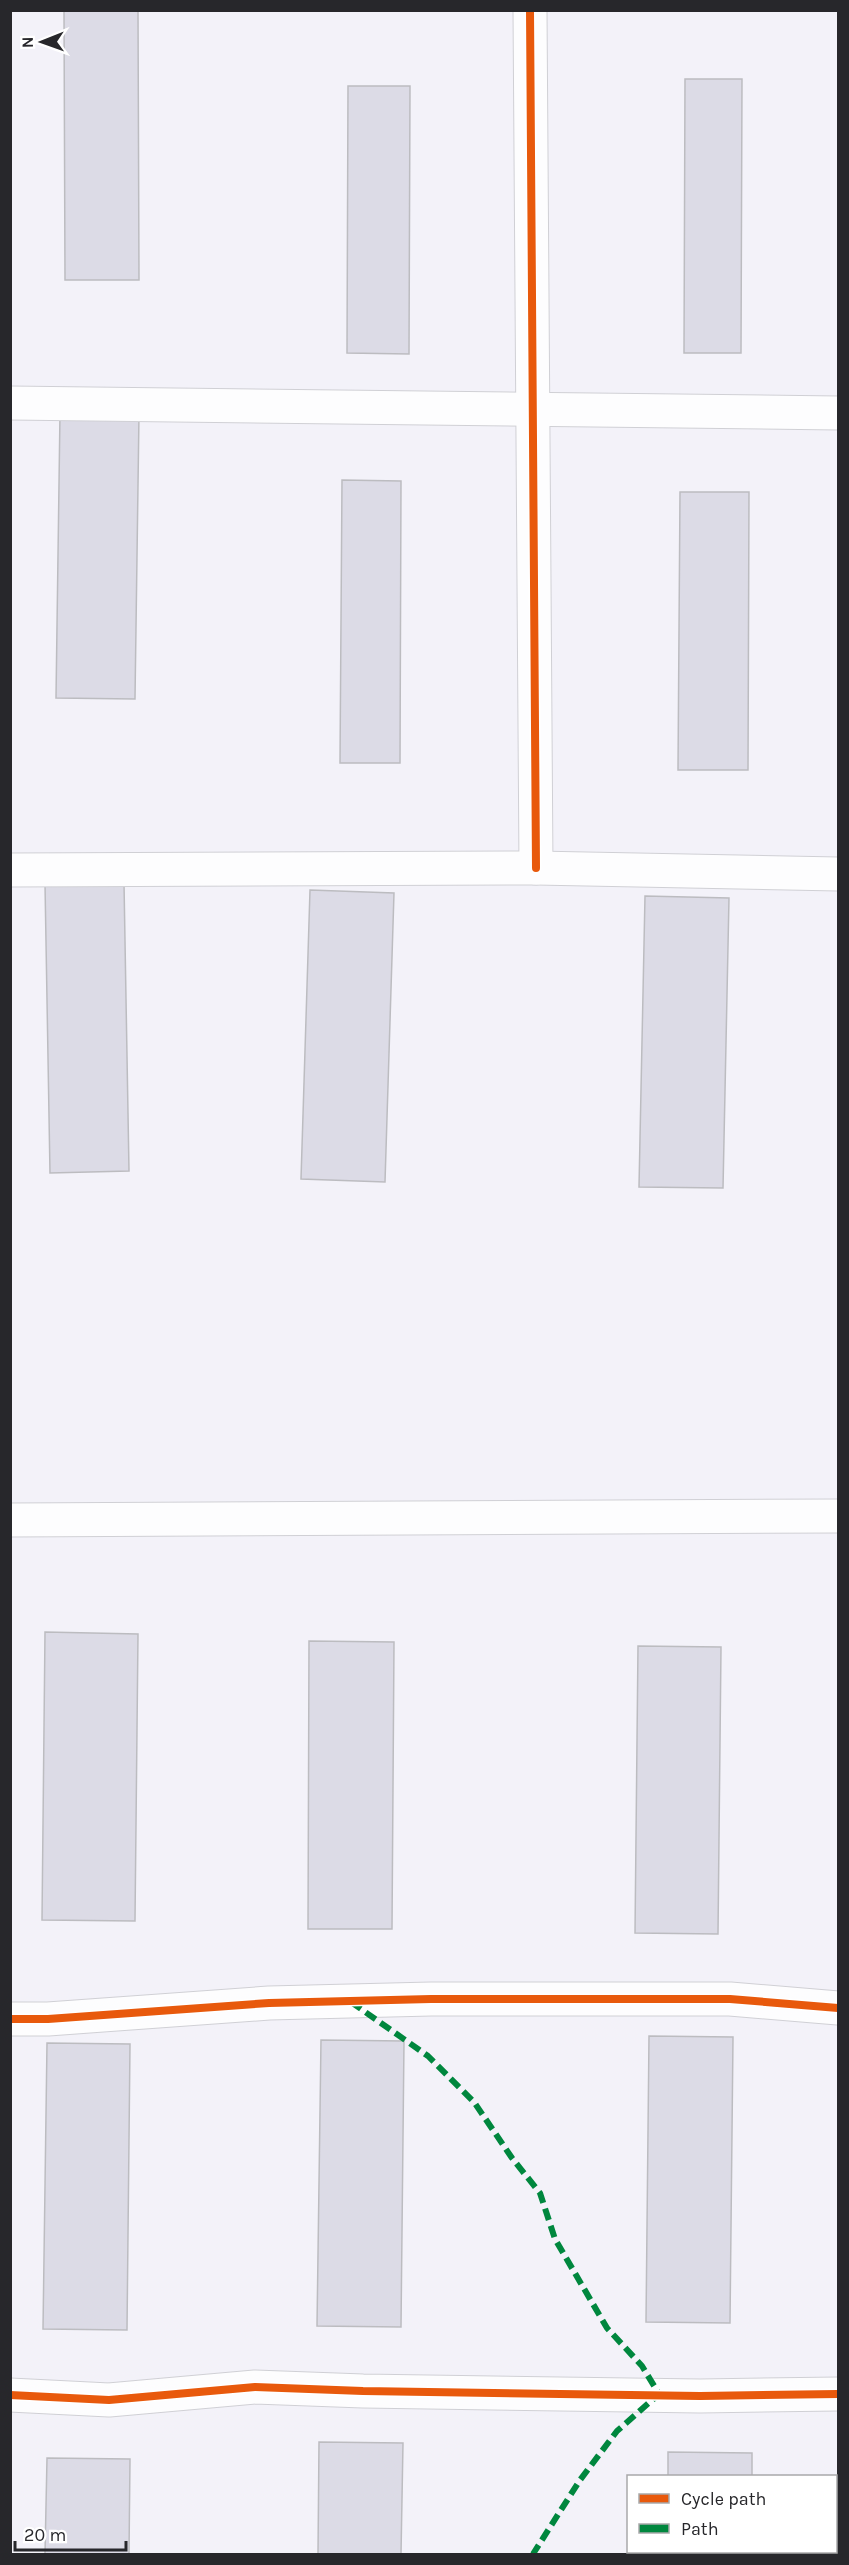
<svg xmlns="http://www.w3.org/2000/svg" width="849" height="2565" font-family="Karla,sans-serif">
  <rect width="100%" height="100%" fill="#f3f2f9"/>
  <g fill="#dcdbe6" stroke="#bcbcc0" stroke-width="1.5">
    <polygon points="64,10 138,10 139,280 65,280"/>
    <polygon points="685,79 742,79 741,353 684,353"/>
    <polygon points="348,86 410,86 409,354 347,353"/>
    <polygon points="60,413 139,414 135,699 56,698"/>
    <polygon points="342,480 401,481 400,763 340,763"/>
    <polygon points="680,492 749,492 748,770 678,770"/>
    <polygon points="124,883 129,1171 50,1173 45,884"/>
    <polygon points="310,890 394,893 385,1182 301,1179"/>
    <polygon points="645,896 729,898 723,1188 639,1187"/>
    <polygon points="45,1632 138,1634 135,1921 42,1920"/>
    <polygon points="309,1641 394,1642 392,1929 308,1929"/>
    <polygon points="638,1646 721,1647 718,1934 635,1933"/>
    <polygon points="649,2036 733,2037 730,2323 646,2322"/>
    <polygon points="321,2040 404,2041 401,2327 317,2326"/>
    <polygon points="47,2043 130,2044 127,2330 43,2329"/>
    <polygon points="319,2442 403,2443 401,2554 318,2554"/>
    <polygon points="668,2452 752,2453 752,2476 668,2476"/>
    <polygon points="47,2458 130,2459 129,2554 45,2554"/>
    <rect x="667" y="2552" width="84" height="2"/>
  </g>
  <g fill="none" stroke-linecap="round" stroke-linejoin="round">
    <defs>
      <g id="street">
        <polyline points="530,10 536,868"/>
        <polyline points="10,403 838,413"/>
        <polyline points="10,870 536,868 838,874"/>
        <polyline points="10,1520 838,1516"/>
        <polyline points="10,2019 48,2019 269,2003 431,1999 730,1999 838,2008"/>
        <polyline points="10,2395 109,2400 255,2387 363,2391 700,2396 838,2394"/>
      </g>
    </defs>
    <use href="#street" stroke="#d0d0d5" stroke-width="35"/>
    <use href="#street" stroke="#fdfdfe" stroke-width="33"/>
    <polyline stroke="#00873e" stroke-width="6" stroke-dasharray="12 6" stroke-linecap="butt" points="351,2002 428,2056 474,2102 512,2158 540,2193 555,2239 607,2328 642,2366 659,2394 617,2431 580,2480 533,2554"/>
    <defs>
      <g id="cycleway">
        <polyline points="530,10 536,868"/>
        <polyline points="10,2019 48,2019 269,2003 431,1999 730,1999 838,2008"/>
        <polyline points="10,2395 109,2400 255,2387 363,2391 700,2396 838,2394"/>
      </g>
    </defs>
    <use href="#cycleway" stroke="#fff" stroke-width="11"/>
    <use href="#cycleway" stroke="#e8590c" stroke-width="8"/>
  </g>
  <rect width="849" height="2565" fill="none" stroke="#27272b" stroke-width="24"/>
  <rect x="627" y="2475" width="210" height="78" fill="#ffffff" stroke="#a9a9aa" stroke-width="1.5"/>
  <rect x="639" y="2494" width="30" height="9" fill="#e8590c" stroke="#a9a9aa" stroke-width="1.5"/>
  <text x="681" y="2505" font-size="18" fill="#27272b">Cycle path</text>
  <rect x="639" y="2524" width="30" height="9" fill="#00873e" stroke="#a9a9aa" stroke-width="1.5"/>
  <text x="681" y="2535" font-size="18" fill="#27272b">Path</text>
  <g transform="translate(42 42) rotate(269)" stroke="#ffffff" stroke-width="4.5" paint-order="stroke">
  <path d="M0-4.5L10 22L0 15L-10 22Z" fill="#27272b"/>
  <text y="-9" font-size="16" font-weight="bold" text-anchor="middle" fill="#27272b">N</text>
  </g>
  <path d="M15 2541v9h111v-9" fill="none" stroke="#27272b" stroke-width="3"/>
  <text x="24" y="2541" font-size="18" fill="#27272b" stroke="#ffffff" stroke-width="4.5" paint-order="stroke">20 m</text>
</svg>
